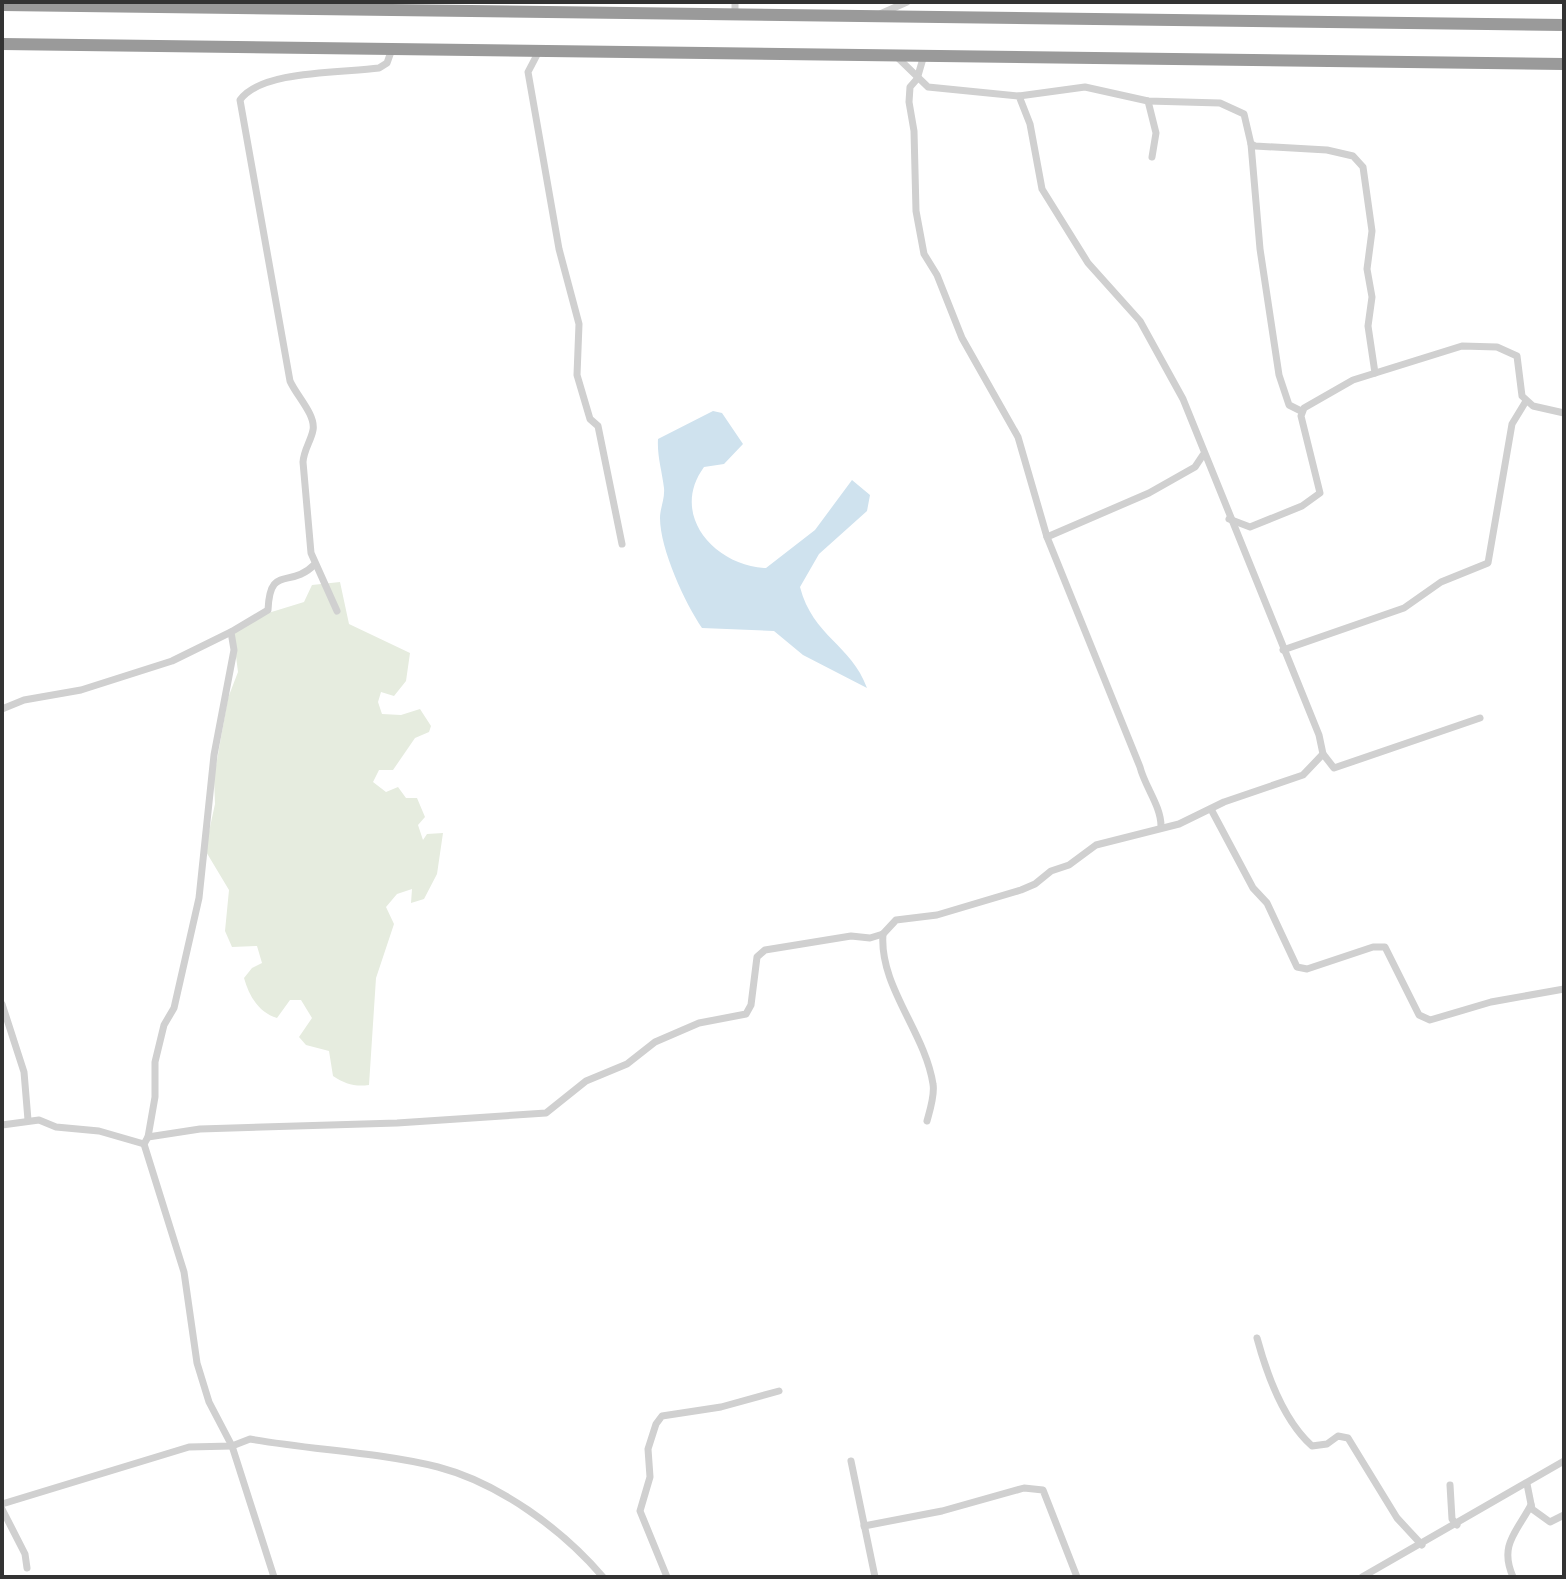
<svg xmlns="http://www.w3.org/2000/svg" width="1566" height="1579" font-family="Figtree,sans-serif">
  <rect width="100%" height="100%" fill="#fff"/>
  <path fill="#e6ecdf" d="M340,582L349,624L410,653L406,681L394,696L381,692L378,702L382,714L401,715L420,709L431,726L429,732L415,738L393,770H379L373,782L386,792L398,787L406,798H417L425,817L418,825L423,840L427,834L443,833L437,874L424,899L411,903L412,889L397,894L386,907L394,924L376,978L369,1085C355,1087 345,1084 333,1076L329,1051L306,1045L299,1037L312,1018L301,1000H290L277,1018C259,1013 249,996 244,978L252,968L262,963L257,946L232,947L225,931L229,890L205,850L215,804L214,777L228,698L238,672L233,633L265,614L304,602L312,585Z"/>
  <path fill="#cfe2ee" d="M713,411L722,413L743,444L724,464L704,467C669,515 715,566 766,568L815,530L852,480L870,495L867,511L819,554L800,587C813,637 851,644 867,688L803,655L774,631L702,628C685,603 660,549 660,518C660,508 665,499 664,488C662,471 657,456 658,439Z"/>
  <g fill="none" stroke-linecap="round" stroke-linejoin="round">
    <g stroke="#d0d0d0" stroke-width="7">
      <polyline points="735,2 735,14"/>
      <polyline points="880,14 907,2"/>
      <polyline points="539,51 528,72 559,249 579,324 577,375 590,419 598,426 622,544"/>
      <polyline points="924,55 917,79 910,87 909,102 914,131 916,211 924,254 937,275 962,338 1018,437 1047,537"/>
      <polyline points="1019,96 1085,87 1148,101 1220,103 1244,114 1251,144 1255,146 1327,150 1353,156 1363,167 1372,231 1367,269 1372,297 1368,326 1375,373"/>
      <polyline points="1148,101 1156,133 1152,157"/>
      <polyline points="1251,144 1260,249 1279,375 1289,405 1301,411"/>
      <polyline points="1229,519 1250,527 1302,506 1320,493 1301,416 1304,408 1353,380 1462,346 1497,347 1517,356 1522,396 1533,406 1564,413"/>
      <path d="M337,611L311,553L303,462C304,449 311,441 313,430C316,415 296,395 290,381L240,100C261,70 342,73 379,68L387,63L392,49"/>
      <polyline points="1283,650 1404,608 1441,582 1488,563 1512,424 1526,401"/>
      <polyline points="2,709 24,700 81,690 172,661 231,632"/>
      <polyline points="1323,754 1334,768 1480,718"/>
      <polyline points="1212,811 1253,888 1267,903 1297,967 1307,969 1373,947 1385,947 1419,1015 1430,1020 1491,1002 1564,989"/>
      <path d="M1161,826C1161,806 1145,787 1140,767L1047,537L1149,493L1195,467L1203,455"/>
      <path d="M883,934C879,986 925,1032 933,1084C935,1095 930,1110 927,1121"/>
      <polyline points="2,1004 24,1072 28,1120"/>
      <polyline points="2,1125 39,1120 56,1127 99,1131 144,1144"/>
      <path d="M148,1137L155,1097V1062L164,1025L174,1008L199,898L214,755L234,650L231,632L268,610C270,563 290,590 315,564"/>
      <path d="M1257,1338C1267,1375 1283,1420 1312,1446L1327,1444L1338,1436L1348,1438L1397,1518L1422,1545"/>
      <polyline points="851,1461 875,1577"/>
      <polyline points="1527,1484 1532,1509 1550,1522 1564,1515"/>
      <polyline points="1450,1485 1452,1519 1457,1525"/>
      <path d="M2,1504L189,1447L232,1446L250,1439C312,1450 377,1452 438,1467C499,1483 562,1529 603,1577"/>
      <polyline points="2,1509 25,1554 27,1568"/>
      <polyline points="864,1526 942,1511 1024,1488 1043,1490 1077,1577"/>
      <polyline points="274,1577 232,1446 209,1402 197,1363 184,1272 144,1144 148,1137 200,1129 397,1123 546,1113 586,1081 627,1064 655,1042 699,1023 746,1014 751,1005 757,957 765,950 851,936 870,938 883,934 896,920 937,915 1021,890 1035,884 1051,871 1069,865 1096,845 1179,824 1224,802 1303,775 1323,754 1319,735 1183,399 1140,321 1088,263 1042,189 1030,124 1019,96 928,87 897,57"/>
      <polyline points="667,1577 640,1511 650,1477 648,1449 656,1424 662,1416 721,1407 779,1391"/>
      <polyline points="1362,1577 1564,1461"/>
      <path d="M1513,1577C1499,1545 1516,1533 1531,1505"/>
    </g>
    <g stroke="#9a9a9a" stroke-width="12">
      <polyline points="2,5 1564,25"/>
      <polyline points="2,44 1564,64"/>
    </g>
  </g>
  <rect width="1566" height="1579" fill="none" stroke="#333333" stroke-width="8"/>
</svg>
